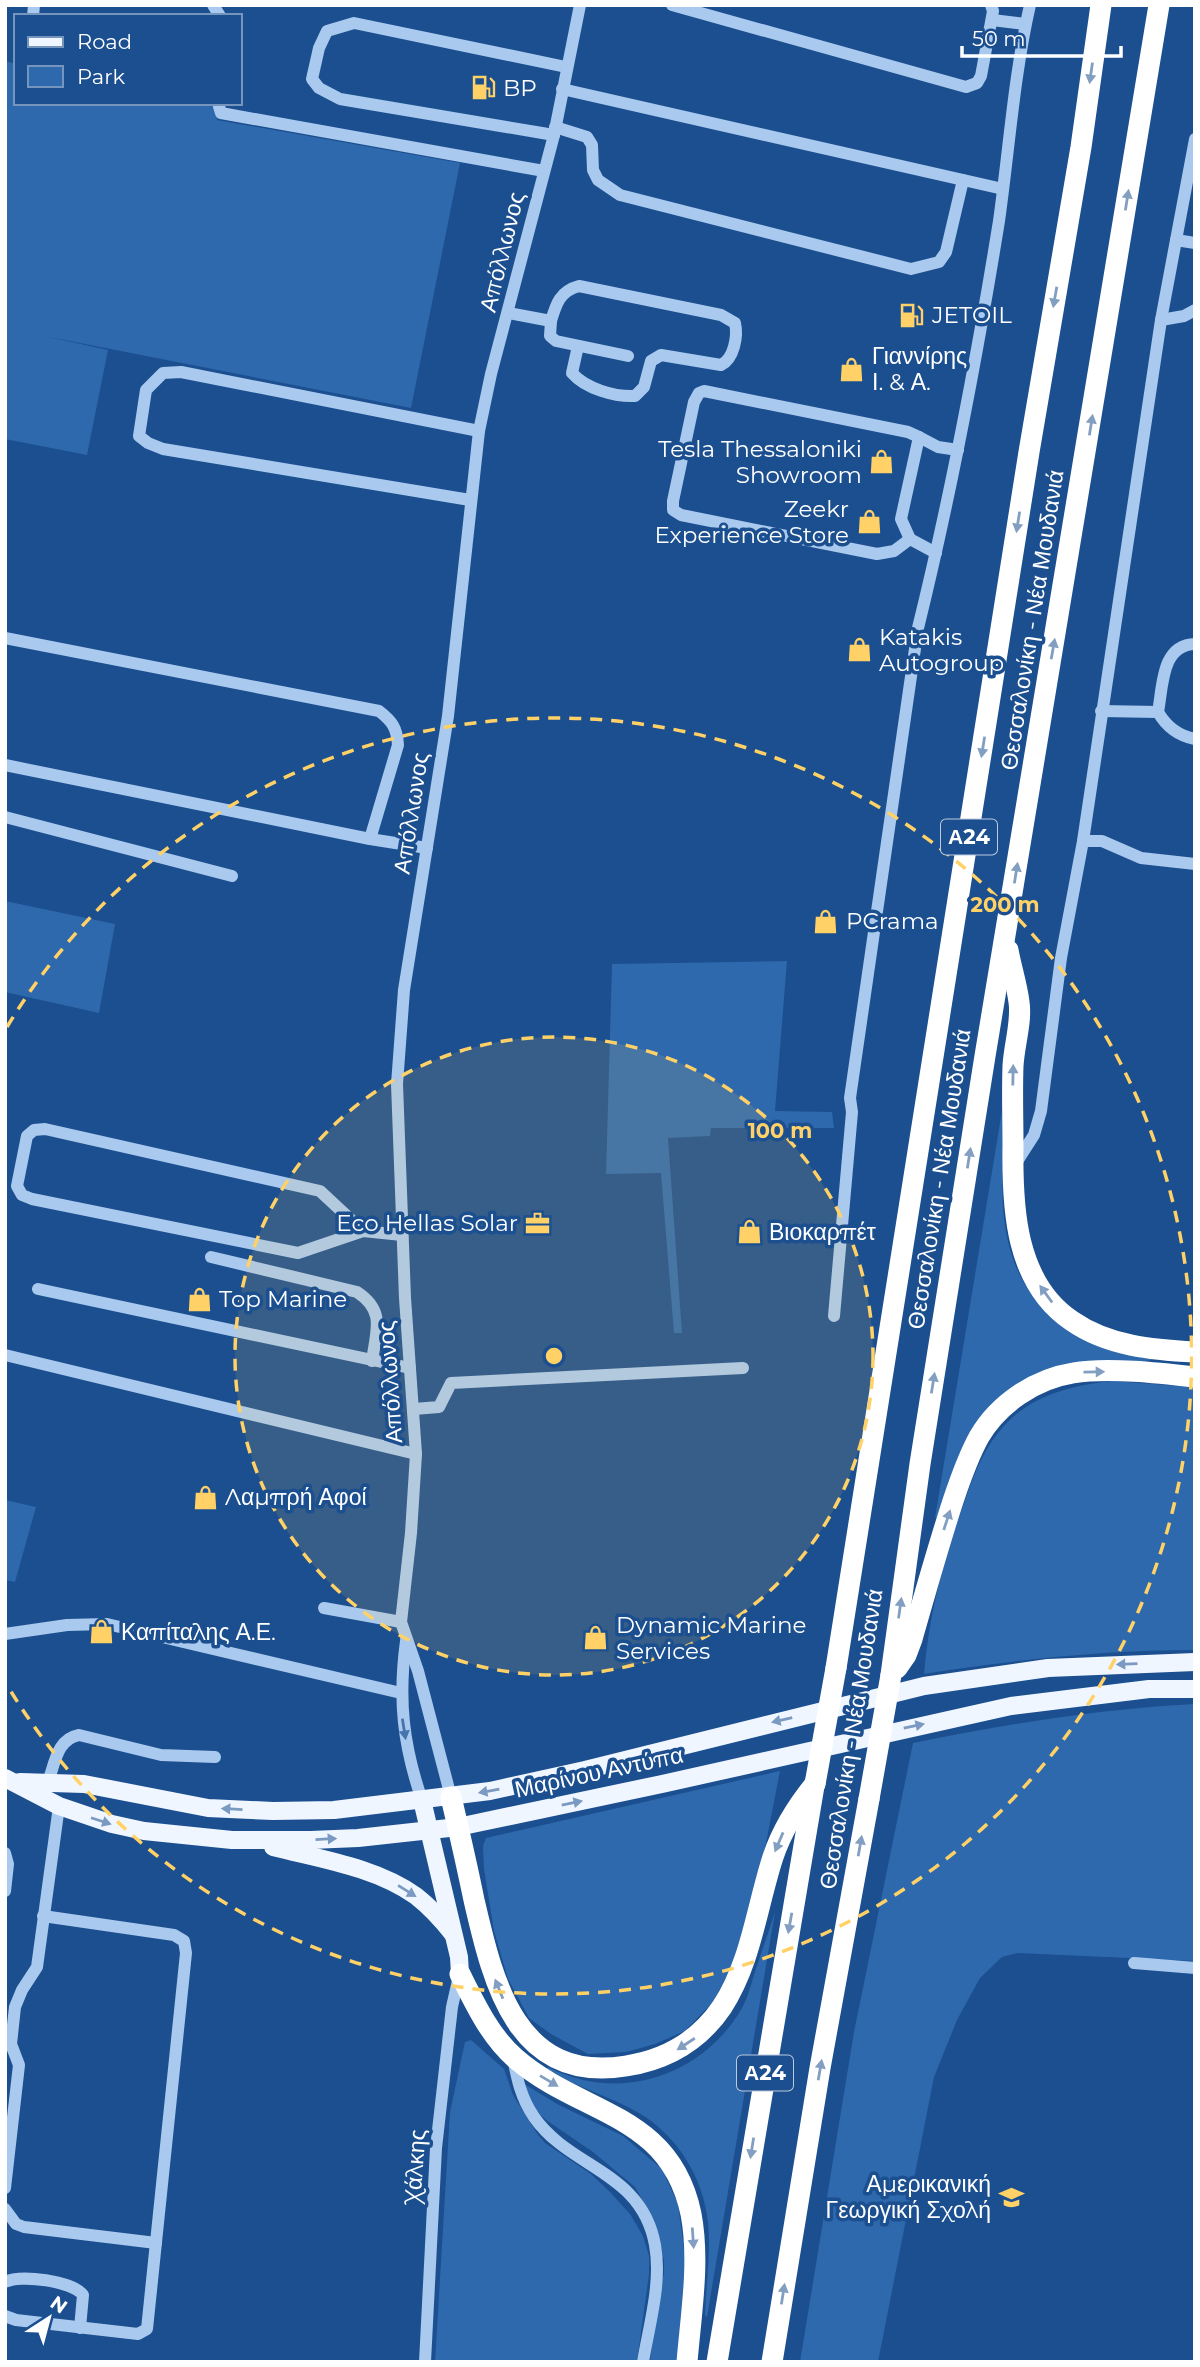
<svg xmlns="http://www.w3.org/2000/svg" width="1200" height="2367" font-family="Montserrat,sans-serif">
  <rect width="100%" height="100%" fill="#1b4f8f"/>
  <g fill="#2e69ad">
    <polygon points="5,61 16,64 16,103 197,103 218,108 217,120 460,163 411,408 44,336 108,350 87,455 5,439"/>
    <polygon points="5,901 115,924 99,1013 5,992"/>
    <polygon points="787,961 775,1111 832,1112 834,1128 711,1128 710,1136 668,1138 682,1333 674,1333 661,1173 606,1174 612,964"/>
    <path d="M1002,1111C1005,1143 1001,1176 1003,1207C1010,1304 1065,1340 1153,1360L1117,1364L1017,1389L938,1518H935Z"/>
    <path d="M1111,1381L1195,1387V1650C1103,1650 1014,1660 924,1674C929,1616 942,1564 962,1509C974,1474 985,1442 1013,1417C1040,1393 1076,1385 1111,1381Z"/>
    <polygon points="5,1500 36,1507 15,1582 5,1580"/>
    <path d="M1195,1704V1961L1017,1953L1002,1957L980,1978L957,2020L934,2077L878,2362H800L854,2032L913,1743C1006,1724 1099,1709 1195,1704Z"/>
    <polygon points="780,1771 759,1879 731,1968 713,2002 685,2031 655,2044 626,2052 588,2054 551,2034 529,2018 508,1979 494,1931 484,1869 483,1846 486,1838"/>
    <path d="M775,1912L707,2317L705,2315C706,2285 711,2253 708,2223C704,2179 678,2136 639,2113C610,2096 576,2087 546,2070L548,2067C619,2104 703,2076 742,2008C747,1999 750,1988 753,1978C760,1956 768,1934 775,1912Z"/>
    <polygon points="471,2040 504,2069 513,2095 538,2135 545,2143 591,2174 610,2192 630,2214 643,2236 649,2256 649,2274 637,2362 435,2362 450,2112 465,2042"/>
    <polygon points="524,2084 559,2105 623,2136 662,2169 678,2204 685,2257 679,2362 650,2362 658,2296 664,2274 664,2260 654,2220 635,2187 593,2152 546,2120 531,2106"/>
  </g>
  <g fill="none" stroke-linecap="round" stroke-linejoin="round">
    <g stroke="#a9c9ee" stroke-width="12">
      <polyline points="213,5 220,16"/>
      <polyline points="672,5 966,87 977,83 981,76 993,11 991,5"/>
      <polyline points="33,16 34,5"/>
      <polyline points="992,20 1025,24"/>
      <polyline points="562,89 1003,189"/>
      <polyline points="218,103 221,113 544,171"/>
      <polyline points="555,127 587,137 592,145 593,170 598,180 620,195 911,269 939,262 946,252 963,180"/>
      <polyline points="554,135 340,99 319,88 312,79 319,48 327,31 354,23 566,67"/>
      <polyline points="1176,240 1195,243"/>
      <polyline points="508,313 551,321 550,336 556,341 628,356"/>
      <polyline points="1161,320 1184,316 1195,310"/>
      <path d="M551,321C556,304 560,291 579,286L721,315L735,323C738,336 734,359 721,365L661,355L651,361L644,387L635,396C615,397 586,389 572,373L578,346"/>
      <polyline points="470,500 163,449 148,443 139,436 146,390 163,373 181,372 479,431"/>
      <polyline points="910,539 894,551 877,554 681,515 673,510 673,501 694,402 699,393 704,391 908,432 919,437"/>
      <polyline points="936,553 910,539 901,519 919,437 938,447 958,450"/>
      <path d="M5,638L379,711C392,721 397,728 398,745L370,839"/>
      <path d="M1195,644C1161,645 1163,686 1158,712C1166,726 1179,736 1195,739"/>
      <polyline points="1101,711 1158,712"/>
      <polyline points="5,765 370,839 427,848"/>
      <polyline points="5,817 232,876"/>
      <polyline points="1083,841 1102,841 1141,858 1195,864"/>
      <polyline points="1016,1163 1034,1135 1041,1111 1061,958 1083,841 1161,320 1195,139"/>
      <polyline points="363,1231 298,1253 32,1199 22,1195 17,1186 27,1136 34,1130 45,1129 320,1191 363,1231 402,1235"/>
      <path d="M211,1257L357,1292C386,1311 376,1331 372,1361"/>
      <polyline points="38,1289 410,1368"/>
      <path d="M834,1316L852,1112L850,1098L918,628C951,494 977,357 999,221C1009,150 1014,75 1030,5"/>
      <polyline points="5,1355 416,1454"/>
      <polyline points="414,1409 439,1407 451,1383 743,1368"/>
      <polyline points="324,1608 401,1622"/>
      <polyline points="5,1634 67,1625 107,1624 401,1693"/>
      <path d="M406,1641C398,1699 403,1745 422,1800"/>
      <path d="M48,1782C55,1763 57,1739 79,1735L161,1755L215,1757"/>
      <polyline points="451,1797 418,1671 401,1622 411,1533 416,1454 405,1298 397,1084 404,990 448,716 479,431 491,374 554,135 580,5"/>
      <polyline points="5,1853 8,1864 5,1891"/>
      <polyline points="1134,1963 1195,1968"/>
      <path d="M513,2057C517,2079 521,2098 534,2117C570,2169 642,2171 655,2245C662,2283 649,2325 643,2362"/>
      <polyline points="5,2188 19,2065 11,2044 15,2007 22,1990 37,1967 59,1806"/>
      <polyline points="5,2209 16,2224 24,2227 156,2243"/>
      <path d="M5,2282C21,2274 72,2281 83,2295L80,2328"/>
      <polyline points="5,2316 16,2320 138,2334 147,2329 186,1953 184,1941 174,1935 43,1916"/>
      <polyline points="425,2362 436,2148 452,2007 459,1976"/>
    </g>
    <g stroke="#f0f6ff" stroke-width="18">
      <polyline points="5,1778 59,1806 112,1824 144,1831 232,1840 311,1840 358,1838 458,1827 662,1784 1011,1706 1149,1689 1195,1689"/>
      <polyline points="20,1782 84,1784 208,1808 273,1811 334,1810 490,1791 585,1770 924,1686 1048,1668 1195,1662"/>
      <polyline points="422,1800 459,1957 460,1974"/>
      <path d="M273,1847C320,1859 375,1867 416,1896C430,1907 442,1920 453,1934"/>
    </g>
    <g stroke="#fff" stroke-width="21">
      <path d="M1008,950C1011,967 1017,985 1019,1002C1022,1022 1014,1045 1013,1066C1012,1093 1013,1119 1013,1146C1012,1207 1015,1283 1072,1321C1108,1346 1153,1350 1195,1352"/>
      <polyline points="836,1668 1029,452 1081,147 1101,5"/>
      <path d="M897,1668L906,1655L912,1639C925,1593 938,1547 953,1501C960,1480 968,1457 979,1437C998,1404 1035,1379 1073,1373C1107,1367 1160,1373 1195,1377"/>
      <polyline points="891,1675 920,1464 985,1056 1159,5"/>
      <path d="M451,1797C459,1831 467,1866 474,1900C493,1982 516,2084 626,2066C665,2060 699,2041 722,2007C751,1963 757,1906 773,1857C782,1830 797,1806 815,1784"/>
      <path d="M460,1974C475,2004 490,2036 515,2058C580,2115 670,2112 691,2214C700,2261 691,2314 687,2362"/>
      <polyline points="717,2362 814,1786"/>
      <polyline points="772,2362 820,2068 869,1799"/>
    </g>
    <g stroke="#fff" stroke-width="21">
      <polyline points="815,1784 836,1668"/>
      <polyline points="869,1799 891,1675"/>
    </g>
  </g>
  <defs><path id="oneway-solid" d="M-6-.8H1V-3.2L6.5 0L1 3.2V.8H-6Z" transform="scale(1.75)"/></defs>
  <g fill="#829ec1">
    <use href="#oneway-solid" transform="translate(1091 73) rotate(98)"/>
    <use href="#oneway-solid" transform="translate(1127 200) rotate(-81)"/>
    <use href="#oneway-solid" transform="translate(1055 297) rotate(100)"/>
    <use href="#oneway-solid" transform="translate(1091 425) rotate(-81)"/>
    <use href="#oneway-solid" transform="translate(1018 522) rotate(99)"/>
    <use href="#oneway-solid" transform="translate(1053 649) rotate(-80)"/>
    <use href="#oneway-solid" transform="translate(983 747) rotate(99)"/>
    <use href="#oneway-solid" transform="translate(1016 873) rotate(-81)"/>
    <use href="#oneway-solid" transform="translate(1013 1075) rotate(-89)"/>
    <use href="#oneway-solid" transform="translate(969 1158) rotate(-81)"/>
    <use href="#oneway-solid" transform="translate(1046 1294) rotate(-126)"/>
    <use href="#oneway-solid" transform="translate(1094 1372) rotate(-1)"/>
    <use href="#oneway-solid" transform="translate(933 1383) rotate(-81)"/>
    <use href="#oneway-solid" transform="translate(947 1520) rotate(-72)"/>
    <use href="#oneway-solid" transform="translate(900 1608) rotate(-82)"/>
    <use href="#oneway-solid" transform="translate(779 1842) rotate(113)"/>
    <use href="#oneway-solid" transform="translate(860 1846) rotate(-80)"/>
    <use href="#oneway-solid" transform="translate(790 1923) rotate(100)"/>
    <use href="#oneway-solid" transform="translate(499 1989) rotate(-112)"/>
    <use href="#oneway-solid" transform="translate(686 2044) rotate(147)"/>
    <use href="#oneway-solid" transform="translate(820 2070) rotate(-80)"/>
    <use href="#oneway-solid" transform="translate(549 2081) rotate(31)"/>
    <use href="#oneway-solid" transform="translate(752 2148) rotate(99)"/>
    <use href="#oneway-solid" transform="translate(693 2238) rotate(86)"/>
    <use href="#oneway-solid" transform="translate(783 2294) rotate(-81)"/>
  </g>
  <g fill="#7b9ac1">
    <use href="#oneway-solid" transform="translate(1127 1664) rotate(178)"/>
    <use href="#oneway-solid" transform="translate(782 1720) rotate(167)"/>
    <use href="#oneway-solid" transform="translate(914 1726) rotate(-12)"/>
    <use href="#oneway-solid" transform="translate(489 1791) rotate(170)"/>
    <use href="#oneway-solid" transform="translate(572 1803) rotate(-12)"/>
    <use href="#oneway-solid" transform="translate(232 1809) rotate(-177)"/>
    <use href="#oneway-solid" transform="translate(101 1821) rotate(18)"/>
    <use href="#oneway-solid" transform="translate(326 1839) rotate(-3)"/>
    <use href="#oneway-solid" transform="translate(407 1891) rotate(32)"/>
  </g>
  <use fill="#4674ac" href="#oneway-solid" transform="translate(404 1729) rotate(81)"/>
  <circle cx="554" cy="1356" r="319" fill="#ffd166" fill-opacity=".12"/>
  <g fill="none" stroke="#ffd166" stroke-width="3.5" stroke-dasharray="12 9">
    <circle cx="554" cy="1356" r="319"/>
    <path d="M7 1027A638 638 0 1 1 7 1685"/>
  </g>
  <defs>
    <symbol id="fuel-bare" viewBox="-9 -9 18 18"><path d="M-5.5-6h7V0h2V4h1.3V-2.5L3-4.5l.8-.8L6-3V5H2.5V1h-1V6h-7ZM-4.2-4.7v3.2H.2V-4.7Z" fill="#ffd166" stroke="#1b4f8f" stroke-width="2.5" paint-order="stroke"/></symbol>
    <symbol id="shop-bare" viewBox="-9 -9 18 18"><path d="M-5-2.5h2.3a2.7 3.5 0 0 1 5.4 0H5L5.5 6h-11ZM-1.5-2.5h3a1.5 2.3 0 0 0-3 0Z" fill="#ffd166" stroke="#1b4f8f" stroke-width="2.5" paint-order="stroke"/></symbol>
    <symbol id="office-bare" viewBox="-9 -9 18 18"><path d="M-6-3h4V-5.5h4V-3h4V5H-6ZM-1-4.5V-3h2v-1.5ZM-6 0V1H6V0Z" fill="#ffd166" stroke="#1b4f8f" stroke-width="2.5" paint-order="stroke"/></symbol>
    <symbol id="university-bare" viewBox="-9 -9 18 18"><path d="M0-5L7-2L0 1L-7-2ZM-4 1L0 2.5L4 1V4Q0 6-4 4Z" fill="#ffd166" stroke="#1b4f8f" stroke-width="2.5" paint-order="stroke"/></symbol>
  </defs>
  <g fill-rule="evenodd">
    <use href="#fuel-bare" x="466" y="70" width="35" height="35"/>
    <use href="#fuel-bare" x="894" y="298" width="35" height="35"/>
    <use href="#shop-bare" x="834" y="352" width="35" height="35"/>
    <use href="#shop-bare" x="864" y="444" width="35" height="35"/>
    <use href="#shop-bare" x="852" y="504" width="35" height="35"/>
    <use href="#shop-bare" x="842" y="632" width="35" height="35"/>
    <use href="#shop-bare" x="808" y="904" width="35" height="35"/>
    <use href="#office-bare" x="520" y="1206" width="35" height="35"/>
    <use href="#shop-bare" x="732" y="1214" width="35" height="35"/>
    <use href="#shop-bare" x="182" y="1282" width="35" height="35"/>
    <use href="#shop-bare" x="188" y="1480" width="35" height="35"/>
    <use href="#shop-bare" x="84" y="1614" width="35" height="35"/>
    <use href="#shop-bare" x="578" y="1620" width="35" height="35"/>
    <use href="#university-bare" x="994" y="2180" width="35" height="35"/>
  </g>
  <g text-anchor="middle" stroke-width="7" stroke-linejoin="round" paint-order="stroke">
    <g fill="#1b4f8f" stroke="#bbcadd" stroke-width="2">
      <rect x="941" y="819.5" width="56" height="35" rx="5"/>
      <rect x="737" y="2055.5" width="56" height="35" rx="5"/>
    </g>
    <g font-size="21" font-weight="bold" fill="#fff">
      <text x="969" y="844">Α24</text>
      <text x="765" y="2080">Α24</text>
    </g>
    <g font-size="23" fill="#fff" stroke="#1b4f8f" text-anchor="start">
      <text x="503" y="96">BP</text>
      <text x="932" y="323">JETOIL</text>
      <text x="872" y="364">Γιαννίρης<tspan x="872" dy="26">Ι. &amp; Α.</tspan></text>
      <text x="862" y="457" text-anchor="end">Tesla Thessaloniki<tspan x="862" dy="26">Showroom</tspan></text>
      <text x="849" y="517" text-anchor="end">Zeekr<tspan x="849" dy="26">Experience Store</tspan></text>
      <text x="879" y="645">Katakis<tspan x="879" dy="26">Autogroup</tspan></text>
      <text x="846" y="929">PCrama</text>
      <text x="518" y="1231" text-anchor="end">Eco Hellas Solar</text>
      <text x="769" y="1240">Βιοκαρπέτ</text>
      <text x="219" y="1307">Top Marine</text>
      <text x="225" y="1505">Λαμπρή Αφοί</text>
      <text x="616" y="1633">Dynamic Marine<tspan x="616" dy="26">Services</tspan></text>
      <text x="121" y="1640">Καπίταλης Α.Ε.</text>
      <text x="991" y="2192" text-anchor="end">Αμερικανική<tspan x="991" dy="26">Γεωργική Σχολή</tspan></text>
    </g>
    <g font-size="23" fill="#fff" stroke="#1b4f8f">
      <text transform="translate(502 252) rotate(-76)" y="8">Απόλλωνος</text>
      <text transform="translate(1032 620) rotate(-81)" y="8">Θεσσαλονίκη - Νέα Μουδανιά</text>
      <text transform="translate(411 813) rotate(-81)" y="8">Απόλλωνος</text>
      <text transform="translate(939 1179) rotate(-81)" y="8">Θεσσαλονίκη - Νέα Μουδανιά</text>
      <text transform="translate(390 1382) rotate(-94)" y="8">Απόλλωνος</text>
      <text transform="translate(851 1739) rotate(-81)" y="8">Θεσσαλονίκη - Νέα Μουδανιά</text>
      <text transform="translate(599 1772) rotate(-12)" y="8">Μαρίνου Αντύπα</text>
      <text transform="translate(415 2166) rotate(-86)" y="8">Χάλκης</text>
    </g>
  </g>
  <circle cx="554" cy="1356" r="10" fill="#ffd166" stroke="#1b4f8f" stroke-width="3.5"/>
  <g font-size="21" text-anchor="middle" font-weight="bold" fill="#ffd166" stroke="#1b4f8f" stroke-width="7" stroke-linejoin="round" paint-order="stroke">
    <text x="1005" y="912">200 m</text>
    <text x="780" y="1138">100 m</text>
  </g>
  <rect width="1200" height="2367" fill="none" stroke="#ffffff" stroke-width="14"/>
  <rect x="14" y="14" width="228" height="91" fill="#1b4f8f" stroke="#7695bc" stroke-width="2"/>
  <rect x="28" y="37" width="35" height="10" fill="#f0f6ff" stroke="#7695bc" stroke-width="2"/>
  <text x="77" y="49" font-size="21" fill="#ffffff">Road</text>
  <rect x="28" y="66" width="35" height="21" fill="#2e69ad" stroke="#7695bc" stroke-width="2"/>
  <text x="77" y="84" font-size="21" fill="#ffffff">Park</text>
  <g transform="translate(49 2318) rotate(36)" stroke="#1b4f8f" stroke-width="5" paint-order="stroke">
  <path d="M0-5L12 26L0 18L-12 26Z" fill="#ffffff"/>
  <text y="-10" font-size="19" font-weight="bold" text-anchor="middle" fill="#ffffff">N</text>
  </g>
  <path d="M962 46v10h159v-10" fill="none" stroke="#ffffff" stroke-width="3.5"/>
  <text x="972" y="46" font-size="21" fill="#ffffff" stroke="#1b4f8f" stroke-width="5" paint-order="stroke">50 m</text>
</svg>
